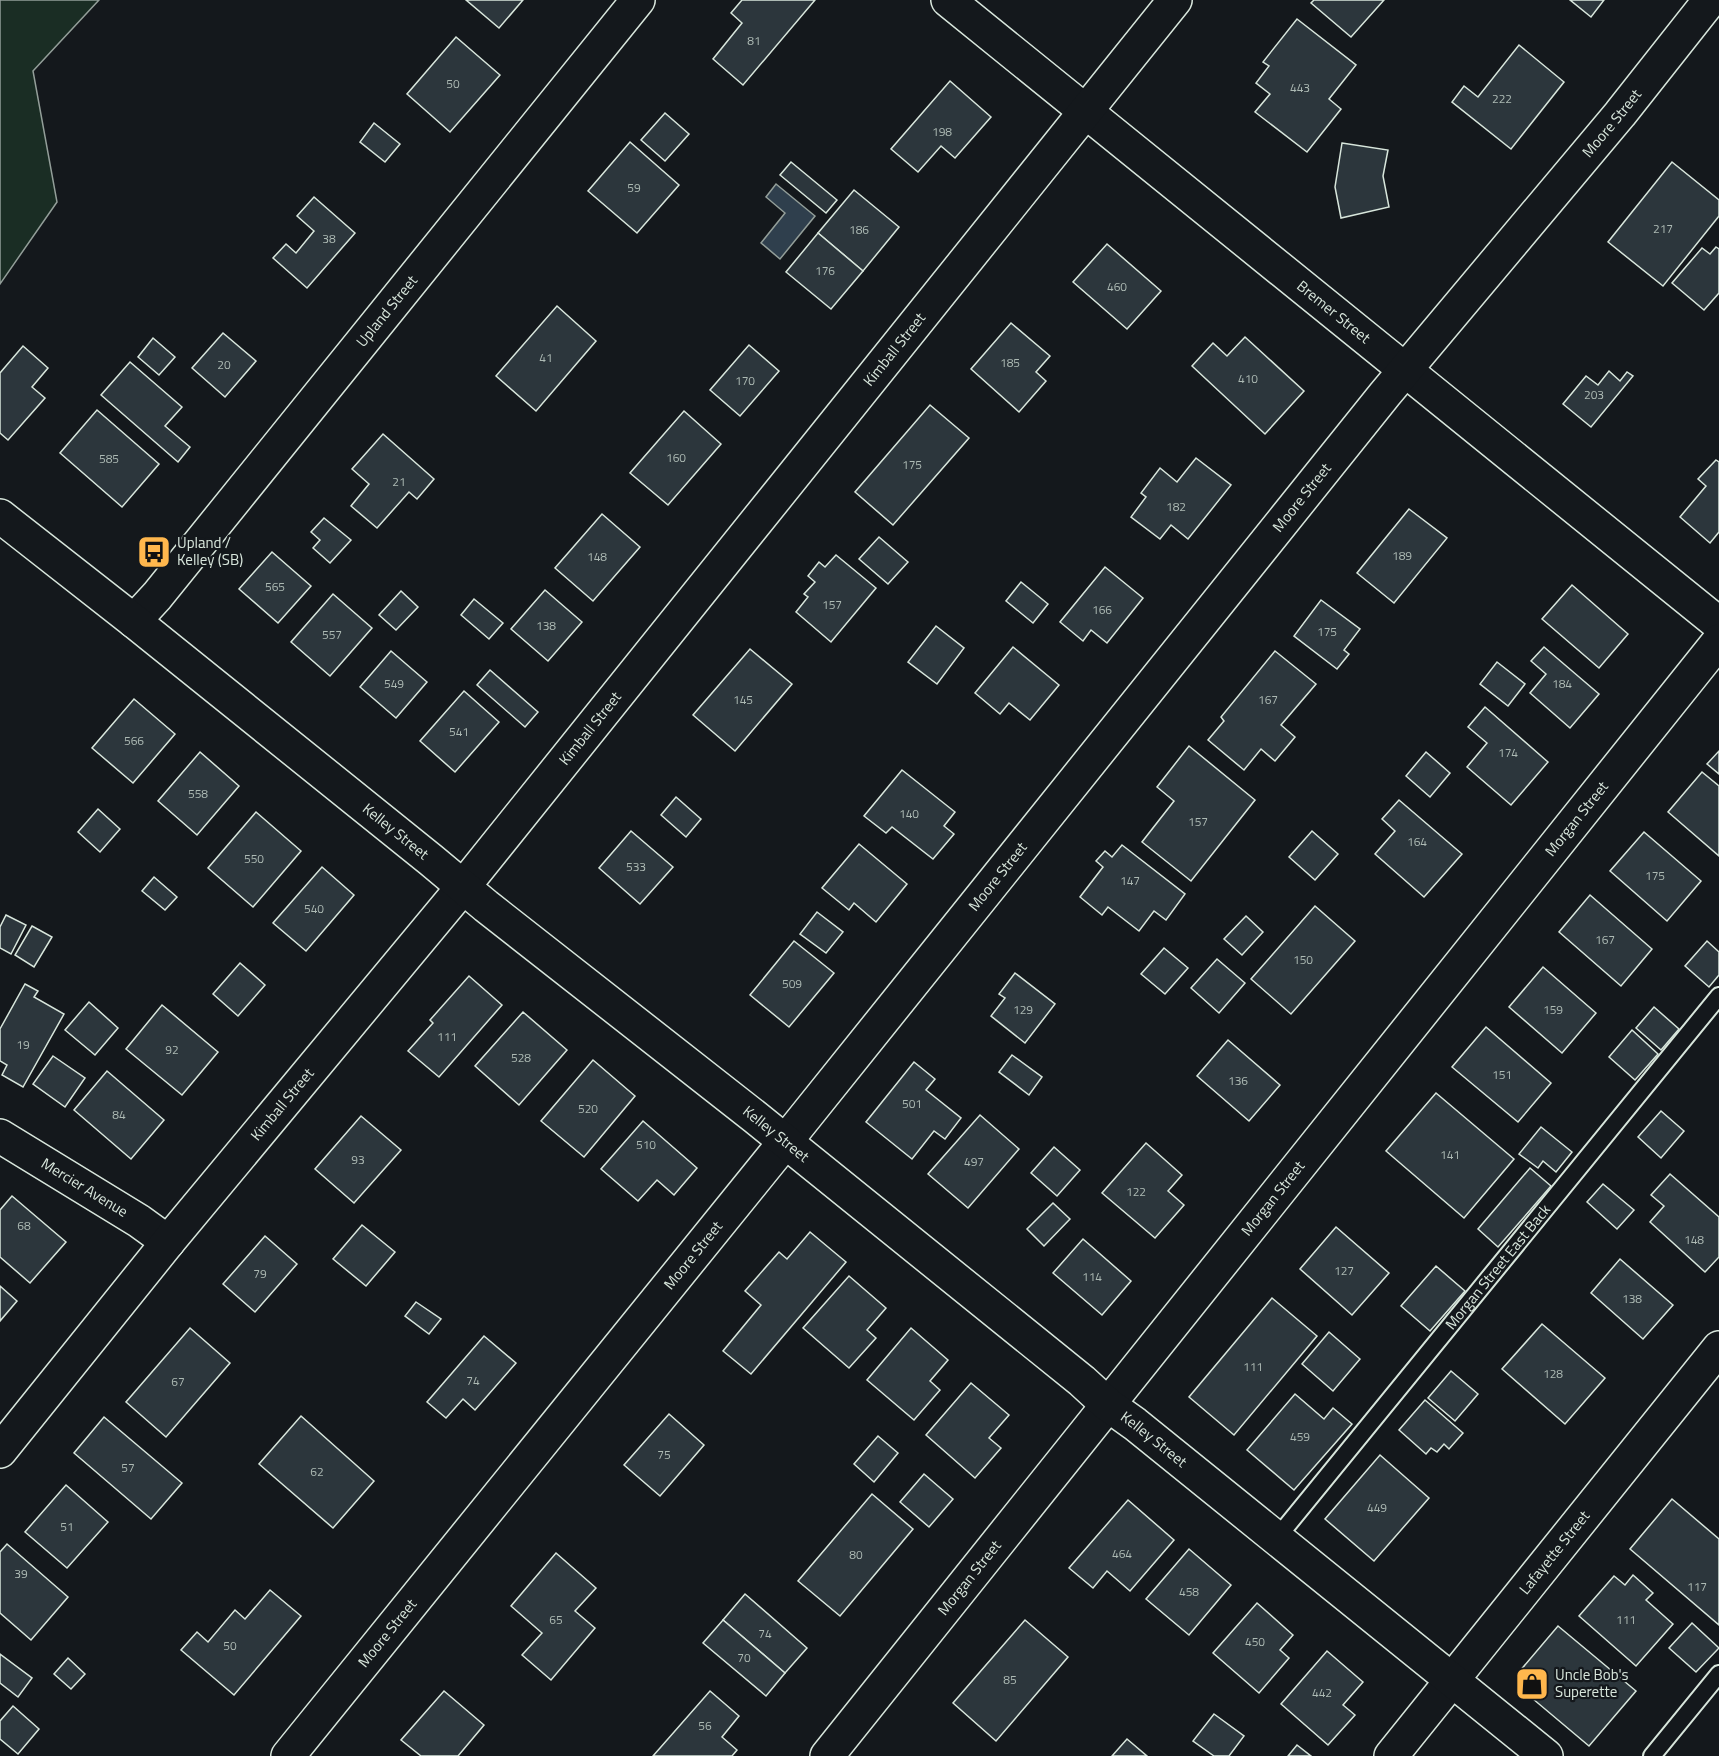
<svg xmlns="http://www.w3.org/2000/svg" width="1719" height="1756" font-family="'Titillium Web',sans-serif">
  <rect width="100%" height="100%" fill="#14181c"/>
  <polygon fill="#1a2d24" stroke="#939e99" stroke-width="1.5" points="0,0 99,0 33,71 57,202 0,284"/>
  <polygon fill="#2f3f4d" stroke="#939e99" stroke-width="1.5" points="776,184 815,216 780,259 761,243 785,213 766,197"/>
  <g fill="#2c363c" stroke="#d8e6dc" stroke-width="1.5">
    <polygon points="466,0 523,0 499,28"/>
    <polygon points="742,0 815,0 743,85 713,59 742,23 731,13"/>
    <polygon points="1314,0 1384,0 1351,37 1311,3"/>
    <polygon points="1570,0 1604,0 1591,17"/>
    <polygon points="1297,19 1356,65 1329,99 1341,109 1307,152 1255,112 1270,94 1256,83 1269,66 1263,62"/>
    <polygon points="456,37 500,75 450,132 407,94"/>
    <polygon points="1519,45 1564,82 1511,149 1452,102 1464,86 1478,97"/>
    <polygon points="950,81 991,117 955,158 941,146 918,172 891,149"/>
    <polygon points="665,113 689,134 665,161 641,140"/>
    <polygon points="374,123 400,144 385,162 360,142"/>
    <polygon points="630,142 679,185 637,233 588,191"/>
    <polygon points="1342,143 1388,150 1383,176 1389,207 1341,218 1335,187"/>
    <polygon points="791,162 837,200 826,213 780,175"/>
    <polygon points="1672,162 1719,200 1719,216 1663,286 1608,242"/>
    <polygon points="854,190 899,227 863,271 818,233"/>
    <polygon points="314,197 355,233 307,288 273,258 286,244 296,253 314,231 297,216"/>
    <polygon points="818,233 863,271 831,309 786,272"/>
    <polygon points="1107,244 1161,291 1127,329 1073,282"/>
    <polygon points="1716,247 1719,249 1719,293 1704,310 1672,283 1702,248 1710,254"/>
    <polygon points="557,306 596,341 536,411 496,376"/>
    <polygon points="1011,323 1050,356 1036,372 1046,381 1019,412 971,369"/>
    <polygon points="223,333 256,361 225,397 192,368"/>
    <polygon points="1245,337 1304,391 1265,434 1192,366 1213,343 1227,356"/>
    <polygon points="153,338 175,357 159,375 138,357"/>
    <polygon points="749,345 779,371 740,416 710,390"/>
    <polygon points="23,346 48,368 32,387 45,398 8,440 0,433 0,373"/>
    <polygon points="130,362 182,407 165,426 190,447 178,462 101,395"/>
    <polygon points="1609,371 1620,381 1627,372 1633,376 1591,427 1563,404 1586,376 1598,385"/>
    <polygon points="930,405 969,438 893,525 855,492"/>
    <polygon points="97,410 159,464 122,507 60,453"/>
    <polygon points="684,411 721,444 668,505 630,473"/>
    <polygon points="383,434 434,479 417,499 409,492 377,528 351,506 369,484 352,469"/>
    <polygon points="1196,458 1231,485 1188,539 1171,525 1160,539 1131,517 1146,497 1141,493 1160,468 1177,482"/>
    <polygon points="1716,460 1719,462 1719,532 1710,543 1680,517 1706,486 1698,479"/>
    <polygon points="1409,509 1447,538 1394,603 1357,573"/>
    <polygon points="602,514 640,547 593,601 555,568"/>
    <polygon points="324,518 351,540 330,563 313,548 320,540 311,532"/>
    <polygon points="879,537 908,562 888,584 859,559"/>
    <polygon points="272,552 311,586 278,623 239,589"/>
    <polygon points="836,555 876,588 831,642 796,612 808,597 804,594 815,582 808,576 819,562 825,567"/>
    <polygon points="1105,567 1143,598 1107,643 1091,630 1083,641 1060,622"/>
    <polygon points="1021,582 1048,604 1033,623 1006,601"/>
    <polygon points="1572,585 1628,634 1599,668 1542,619"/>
    <polygon points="545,590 582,622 548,661 511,629"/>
    <polygon points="401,591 418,607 396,630 379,615"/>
    <polygon points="333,594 372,628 330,676 291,642"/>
    <polygon points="474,599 503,623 489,639 461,615"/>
    <polygon points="1321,600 1360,629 1344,650 1349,654 1337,669 1294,636"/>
    <polygon points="936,626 964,648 937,684 908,662"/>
    <polygon points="1013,647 1059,685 1030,720 1009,703 1000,714 975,693"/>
    <polygon points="1544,647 1599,694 1570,728 1530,693 1546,674 1531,661"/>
    <polygon points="750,649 792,684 735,751 693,715"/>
    <polygon points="391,651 427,682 396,718 360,687"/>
    <polygon points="1275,651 1316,684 1281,725 1295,737 1275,761 1261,749 1244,770 1208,740 1224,721 1221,717"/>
    <polygon points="1497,662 1525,684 1508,706 1480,684"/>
    <polygon points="490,670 538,712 525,727 477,685"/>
    <polygon points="464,691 499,722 455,772 420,741"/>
    <polygon points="134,699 175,734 133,783 92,748"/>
    <polygon points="1485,707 1548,762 1511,805 1467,767 1487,743 1468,727"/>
    <polygon points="1189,746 1255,800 1191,881 1142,842 1174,801 1157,787"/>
    <polygon points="1719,751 1719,774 1707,764"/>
    <polygon points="200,752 239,786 197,835 158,801"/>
    <polygon points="1426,752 1450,773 1430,797 1406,776"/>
    <polygon points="902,770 955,812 944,826 954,834 933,859 892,827 886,833 864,816"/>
    <polygon points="1702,772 1719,786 1719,856 1668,812"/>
    <polygon points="676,797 701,819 686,837 661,815"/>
    <polygon points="1399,800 1462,854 1424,897 1375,854 1395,831 1382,819"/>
    <polygon points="98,809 120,829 100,852 78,832"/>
    <polygon points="256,812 301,851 253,907 208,868"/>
    <polygon points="631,831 673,867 640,904 599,868"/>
    <polygon points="1312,831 1338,854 1315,880 1289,857"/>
    <polygon points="1644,832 1701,881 1667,921 1610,871"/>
    <polygon points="859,844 907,884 876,922 854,903 849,910 822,888"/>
    <polygon points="1122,845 1185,894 1166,920 1154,911 1139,931 1108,907 1102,915 1080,897 1103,867 1096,861 1105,851 1112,857"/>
    <polygon points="322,867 354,895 306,951 273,923"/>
    <polygon points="154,877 177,897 165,910 142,891"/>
    <polygon points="1590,895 1652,949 1621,986 1559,932"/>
    <polygon points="1315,906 1355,941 1291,1014 1251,979"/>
    <polygon points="817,912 843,932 826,953 800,934"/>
    <polygon points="6,915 26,925 11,954 0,948 0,927"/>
    <polygon points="1246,916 1263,932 1242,955 1224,939"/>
    <polygon points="32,926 52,937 34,967 15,955"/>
    <polygon points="794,941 834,973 789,1027 750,995"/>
    <polygon points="1707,941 1719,952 1719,975 1709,987 1685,966"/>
    <polygon points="1164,948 1188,968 1165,994 1141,974"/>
    <polygon points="1217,959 1245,983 1219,1013 1191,988"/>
    <polygon points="240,963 265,985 238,1016 213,994"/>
    <polygon points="1543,967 1596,1013 1562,1053 1509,1007"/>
    <polygon points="1015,973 1055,1004 1025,1043 991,1016 1005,998 999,994"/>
    <polygon points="469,976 502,1005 439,1077 408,1051 433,1023 430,1020"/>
    <polygon points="25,984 38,991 34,997 64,1014 23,1087 2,1075 7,1065 0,1061 0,1029"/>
    <polygon points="89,1002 118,1028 95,1055 65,1030"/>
    <polygon points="162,1005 218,1052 182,1095 126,1049"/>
    <polygon points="1654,1007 1679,1029 1661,1050 1636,1028"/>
    <polygon points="523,1012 567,1050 519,1105 475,1066"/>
    <polygon points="1486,1027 1551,1083 1518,1122 1452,1067"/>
    <polygon points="1632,1030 1658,1054 1635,1080 1609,1057"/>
    <polygon points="1228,1040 1280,1085 1249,1121 1197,1076"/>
    <polygon points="1012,1055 1042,1077 1029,1095 999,1072"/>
    <polygon points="53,1056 85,1078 65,1107 33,1084"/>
    <polygon points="593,1060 635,1096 584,1157 541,1121"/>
    <polygon points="914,1062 935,1079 926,1090 961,1118 945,1139 934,1131 912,1159 866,1122"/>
    <polygon points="107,1071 164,1120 131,1159 74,1110"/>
    <polygon points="1436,1093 1514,1159 1464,1218 1386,1151"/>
    <polygon points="1661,1111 1684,1131 1661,1158 1638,1137"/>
    <polygon points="980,1115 1019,1149 968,1208 928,1174"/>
    <polygon points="361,1116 401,1150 354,1203 315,1169"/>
    <polygon points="643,1121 697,1168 674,1195 657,1180 638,1201 601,1169"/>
    <polygon points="1541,1127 1572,1152 1556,1172 1543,1161 1538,1168 1519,1154"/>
    <polygon points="1146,1143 1182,1175 1168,1191 1184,1205 1155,1238 1102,1193"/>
    <polygon points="1054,1147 1080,1170 1057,1196 1031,1173"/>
    <polygon points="1530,1168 1551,1186 1498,1247 1478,1229"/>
    <polygon points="1670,1174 1719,1217 1719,1257 1705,1272 1650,1222 1664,1206 1651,1195"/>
    <polygon points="1603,1184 1634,1210 1617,1229 1587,1202"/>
    <polygon points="12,1196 66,1242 30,1283 0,1257 0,1210"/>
    <polygon points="1053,1203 1070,1219 1044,1246 1027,1229"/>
    <polygon points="362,1225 395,1252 366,1286 333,1259"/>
    <polygon points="1336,1227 1389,1273 1352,1315 1300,1269"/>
    <polygon points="810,1232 846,1262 751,1374 723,1351 761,1305 745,1291 779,1252 787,1259"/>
    <polygon points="265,1236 297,1264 255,1312 223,1284"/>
    <polygon points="1083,1239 1131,1281 1102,1315 1053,1273"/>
    <polygon points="1620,1259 1673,1305 1643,1339 1591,1293"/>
    <polygon points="1436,1266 1465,1291 1430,1331 1401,1306"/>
    <polygon points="849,1276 886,1308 867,1330 876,1338 849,1368 803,1328"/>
    <polygon points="0,1286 17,1301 0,1321"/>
    <polygon points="1272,1298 1317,1336 1234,1435 1189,1397"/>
    <polygon points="416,1302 441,1319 429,1334 405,1316"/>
    <polygon points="1542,1324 1605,1378 1565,1424 1502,1369"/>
    <polygon points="190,1328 230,1363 166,1437 126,1402"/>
    <polygon points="911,1328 948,1360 930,1381 940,1390 914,1420 867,1380"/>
    <polygon points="1329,1332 1360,1359 1333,1391 1302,1364"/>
    <polygon points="484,1336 516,1363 475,1410 463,1399 446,1418 427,1402"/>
    <polygon points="1451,1371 1478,1394 1455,1421 1428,1398"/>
    <polygon points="971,1383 1009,1415 989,1438 1001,1448 975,1478 926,1435"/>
    <polygon points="1295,1394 1324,1419 1333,1408 1352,1424 1294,1490 1247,1450"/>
    <polygon points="1425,1400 1463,1433 1449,1449 1444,1444 1437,1452 1431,1448 1426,1454 1399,1430"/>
    <polygon points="669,1414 704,1445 660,1496 624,1465"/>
    <polygon points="301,1416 374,1481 333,1528 259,1464"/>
    <polygon points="104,1417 182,1483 151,1519 74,1453"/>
    <polygon points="878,1436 898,1453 874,1482 854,1464"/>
    <polygon points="1380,1455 1429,1498 1374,1561 1325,1519"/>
    <polygon points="924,1474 953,1499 929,1527 900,1502"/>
    <polygon points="66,1485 108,1522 67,1568 25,1532"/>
    <polygon points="872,1494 913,1529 840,1616 798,1581"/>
    <polygon points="1672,1499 1719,1539 1719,1625 1630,1549"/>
    <polygon points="1128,1500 1174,1540 1130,1591 1107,1571 1093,1588 1069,1568"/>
    <polygon points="7,1544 68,1597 31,1640 0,1613 0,1552"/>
    <polygon points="1189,1549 1231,1585 1189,1635 1146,1599"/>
    <polygon points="556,1553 596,1588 575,1611 595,1628 551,1680 522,1655 542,1633 511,1606"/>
    <polygon points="1633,1575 1653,1593 1646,1600 1673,1624 1636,1666 1579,1616 1614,1576 1625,1585"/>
    <polygon points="270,1590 301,1616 234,1695 181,1650 197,1632 208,1642 235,1610 245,1619"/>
    <polygon points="745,1594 807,1648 785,1673 723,1620"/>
    <polygon points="1257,1603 1293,1635 1280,1650 1289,1658 1259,1693 1213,1653"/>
    <polygon points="723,1620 785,1673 766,1696 703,1643"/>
    <polygon points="1025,1620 1068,1657 996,1741 953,1703"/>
    <polygon points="1692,1623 1719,1648 1696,1672 1669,1648"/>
    <polygon points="1558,1626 1636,1691 1589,1746 1520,1688 1519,1672"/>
    <polygon points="1327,1651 1363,1682 1343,1705 1355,1715 1328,1745 1281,1704"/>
    <polygon points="0,1654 32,1678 18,1697 0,1683"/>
    <polygon points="68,1658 85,1674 71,1689 54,1674"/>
    <polygon points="444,1691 484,1725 458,1756 421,1756 401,1740"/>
    <polygon points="710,1691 739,1716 722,1737 737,1750 732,1756 653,1756"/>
    <polygon points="13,1706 39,1729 18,1754 0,1739 0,1721"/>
    <polygon points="1214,1714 1244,1736 1229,1756 1214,1756 1193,1741"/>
    <polygon points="1127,1739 1147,1756 1112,1756"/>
    <polygon points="1297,1745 1311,1756 1288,1756"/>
  </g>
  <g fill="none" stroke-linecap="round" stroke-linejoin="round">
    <defs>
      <g id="lane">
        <path id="s1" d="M1276,1539L1719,996"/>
        <polyline points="1652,1756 1719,1674"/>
      </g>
      <g id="street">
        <path id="s2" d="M948,0L1719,624"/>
        <path id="s3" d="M134,621L157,596L638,0"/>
        <path id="s4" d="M0,1136L139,1221L168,1242"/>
        <path id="s5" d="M0,1451L168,1242L463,887L1175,0"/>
        <path id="s6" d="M288,1756L785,1142L1385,394L1620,114L1710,0"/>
        <path id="s7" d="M827,1756L1719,641"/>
        <path id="s8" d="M1391,1756L1719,1348"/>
      </g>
      <g id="secondary">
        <path id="s9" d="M0,516L134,621L431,860L486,906L755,1117L1082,1381L1107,1404L1135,1424L1546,1756"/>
      </g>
    </defs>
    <use href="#lane" stroke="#d8e6dc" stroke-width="20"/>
    <use href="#street" stroke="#d8e6dc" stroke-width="36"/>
    <use href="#secondary" stroke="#d8e6dc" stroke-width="36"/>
    <use href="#lane" stroke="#14181c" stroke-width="16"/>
    <use href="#street" stroke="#14181c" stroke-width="33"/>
    <use href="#secondary" stroke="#14181c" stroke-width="33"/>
  </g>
  <defs>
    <symbol id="bus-square" viewBox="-11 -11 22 22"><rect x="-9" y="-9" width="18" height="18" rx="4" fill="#ffb74d" stroke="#14181c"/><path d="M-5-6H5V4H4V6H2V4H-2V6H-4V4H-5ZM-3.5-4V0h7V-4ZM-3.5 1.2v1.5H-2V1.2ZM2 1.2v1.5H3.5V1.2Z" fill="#111"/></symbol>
    <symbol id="shop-square" viewBox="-11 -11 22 22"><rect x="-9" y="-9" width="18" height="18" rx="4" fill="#ffb74d" stroke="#14181c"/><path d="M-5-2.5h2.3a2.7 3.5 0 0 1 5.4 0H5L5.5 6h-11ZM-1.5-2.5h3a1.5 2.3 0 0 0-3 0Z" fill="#111"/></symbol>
  </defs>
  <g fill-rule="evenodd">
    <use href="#bus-square" x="135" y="533" width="38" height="38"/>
    <use href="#shop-square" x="1513" y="1665" width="38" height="38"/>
  </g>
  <g text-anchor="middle" stroke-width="4.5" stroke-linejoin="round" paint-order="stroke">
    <g font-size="12" fill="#adbab4">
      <text x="754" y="45">81</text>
      <text x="453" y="88">50</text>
      <text x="1300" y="92">443</text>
      <text x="1502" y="103">222</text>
      <text x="942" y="136">198</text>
      <text x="634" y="192">59</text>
      <text x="1663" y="233">217</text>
      <text x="859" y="234">186</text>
      <text x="329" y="243">38</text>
      <text x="825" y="275">176</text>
      <text x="1117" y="291">460</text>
      <text x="546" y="362">41</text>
      <text x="1010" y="367">185</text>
      <text x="224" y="369">20</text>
      <text x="1248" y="383">410</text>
      <text x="745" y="385">170</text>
      <text x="1594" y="399">203</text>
      <text x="676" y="462">160</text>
      <text x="109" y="463">585</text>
      <text x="912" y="469">175</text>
      <text x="399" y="486">21</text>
      <text x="1176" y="511">182</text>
      <text x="1402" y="560">189</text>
      <text x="597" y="561">148</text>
      <text x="275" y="591">565</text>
      <text x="832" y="609">157</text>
      <text x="1102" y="614">166</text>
      <text x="546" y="630">138</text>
      <text x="1327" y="636">175</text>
      <text x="332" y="639">557</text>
      <text x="394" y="688">549</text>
      <text x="1562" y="688">184</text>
      <text x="743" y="704">145</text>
      <text x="1268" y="704">167</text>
      <text x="459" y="736">541</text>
      <text x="134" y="745">566</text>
      <text x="1508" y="757">174</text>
      <text x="198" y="798">558</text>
      <text x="909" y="818">140</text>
      <text x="1198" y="826">157</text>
      <text x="1417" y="846">164</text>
      <text x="254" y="863">550</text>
      <text x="636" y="871">533</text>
      <text x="1655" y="880">175</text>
      <text x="1130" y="885">147</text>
      <text x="314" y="913">540</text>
      <text x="1605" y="944">167</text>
      <text x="1303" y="964">150</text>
      <text x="792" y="988">509</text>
      <text x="1023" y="1014">129</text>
      <text x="1553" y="1014">159</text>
      <text x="447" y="1041">111</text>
      <text x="23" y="1049">19</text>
      <text x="172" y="1054">92</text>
      <text x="521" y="1062">528</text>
      <text x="1502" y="1079">151</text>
      <text x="1238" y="1085">136</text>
      <text x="912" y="1108">501</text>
      <text x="588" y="1113">520</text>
      <text x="119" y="1119">84</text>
      <text x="646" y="1149">510</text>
      <text x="1450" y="1159">141</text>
      <text x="358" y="1164">93</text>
      <text x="974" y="1166">497</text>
      <text x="1136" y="1196">122</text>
      <text x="24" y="1230">68</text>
      <text x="1694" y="1244">148</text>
      <text x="1344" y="1275">127</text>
      <text x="260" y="1278">79</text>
      <text x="1092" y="1281">114</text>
      <text x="1632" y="1303">138</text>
      <text x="1253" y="1371">111</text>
      <text x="1553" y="1378">128</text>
      <text x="473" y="1385">74</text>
      <text x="178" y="1386">67</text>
      <text x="1300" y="1441">459</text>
      <text x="664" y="1459">75</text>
      <text x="128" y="1472">57</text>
      <text x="317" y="1476">62</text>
      <text x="1377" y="1512">449</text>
      <text x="67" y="1531">51</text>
      <text x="1122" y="1558">464</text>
      <text x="856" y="1559">80</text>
      <text x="21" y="1578">39</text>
      <text x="1697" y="1591">117</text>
      <text x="1189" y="1596">458</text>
      <text x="556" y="1624">65</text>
      <text x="1626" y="1624">111</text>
      <text x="765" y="1638">74</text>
      <text x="1255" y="1646">450</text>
      <text x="230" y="1650">50</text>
      <text x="744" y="1662">70</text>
      <text x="1010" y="1684">85</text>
      <text x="1322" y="1697">442</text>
      <text x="705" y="1730">56</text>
    </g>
    <g font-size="15" fill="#d8e6dc" stroke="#14181c">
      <text dy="5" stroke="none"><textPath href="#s6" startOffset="2102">Moore Street</textPath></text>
      <text dy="5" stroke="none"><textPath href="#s3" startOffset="400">Upland Street</textPath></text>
      <text dy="5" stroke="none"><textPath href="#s2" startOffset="496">Bremer Street</textPath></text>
      <text dy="5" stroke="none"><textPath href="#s5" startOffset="1419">Kimball Street</textPath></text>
      <text dy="5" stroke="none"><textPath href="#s6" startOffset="1616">Moore Street</textPath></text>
      <text dy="5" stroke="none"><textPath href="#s5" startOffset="933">Kimball Street</textPath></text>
      <text dy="5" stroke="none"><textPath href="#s7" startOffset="1200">Morgan Street</textPath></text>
      <text dy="5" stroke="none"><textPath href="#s9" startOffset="506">Kelley Street</textPath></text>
      <text dy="5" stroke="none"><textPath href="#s6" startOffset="1130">Moore Street</textPath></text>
      <text dy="5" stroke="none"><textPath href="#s5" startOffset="447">Kimball Street</textPath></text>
      <text dy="5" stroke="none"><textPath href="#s9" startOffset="992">Kelley Street</textPath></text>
      <text dy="5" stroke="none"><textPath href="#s4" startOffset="99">Mercier Avenue</textPath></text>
      <text dy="5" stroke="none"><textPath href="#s7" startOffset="714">Morgan Street</textPath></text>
      <text dy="5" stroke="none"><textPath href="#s6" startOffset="644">Moore Street</textPath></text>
      <text dy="5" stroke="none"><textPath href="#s1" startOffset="351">Morgan Street East Back</textPath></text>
      <text dy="5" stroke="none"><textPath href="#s9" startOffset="1478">Kelley Street</textPath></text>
      <text dy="5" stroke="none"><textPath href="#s8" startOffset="261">Lafayette Street</textPath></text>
      <text dy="5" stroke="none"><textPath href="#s7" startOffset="228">Morgan Street</textPath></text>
      <text dy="5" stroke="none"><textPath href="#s6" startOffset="158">Moore Street</textPath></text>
    </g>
    <g font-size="15" fill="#d8e6dc" stroke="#14181c" text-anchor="start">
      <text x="177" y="548">Upland /<tspan x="177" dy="17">Kelley (SB)</tspan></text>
      <text x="1555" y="1680">Uncle Bob's<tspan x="1555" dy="17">Superette</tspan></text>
    </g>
  </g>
</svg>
